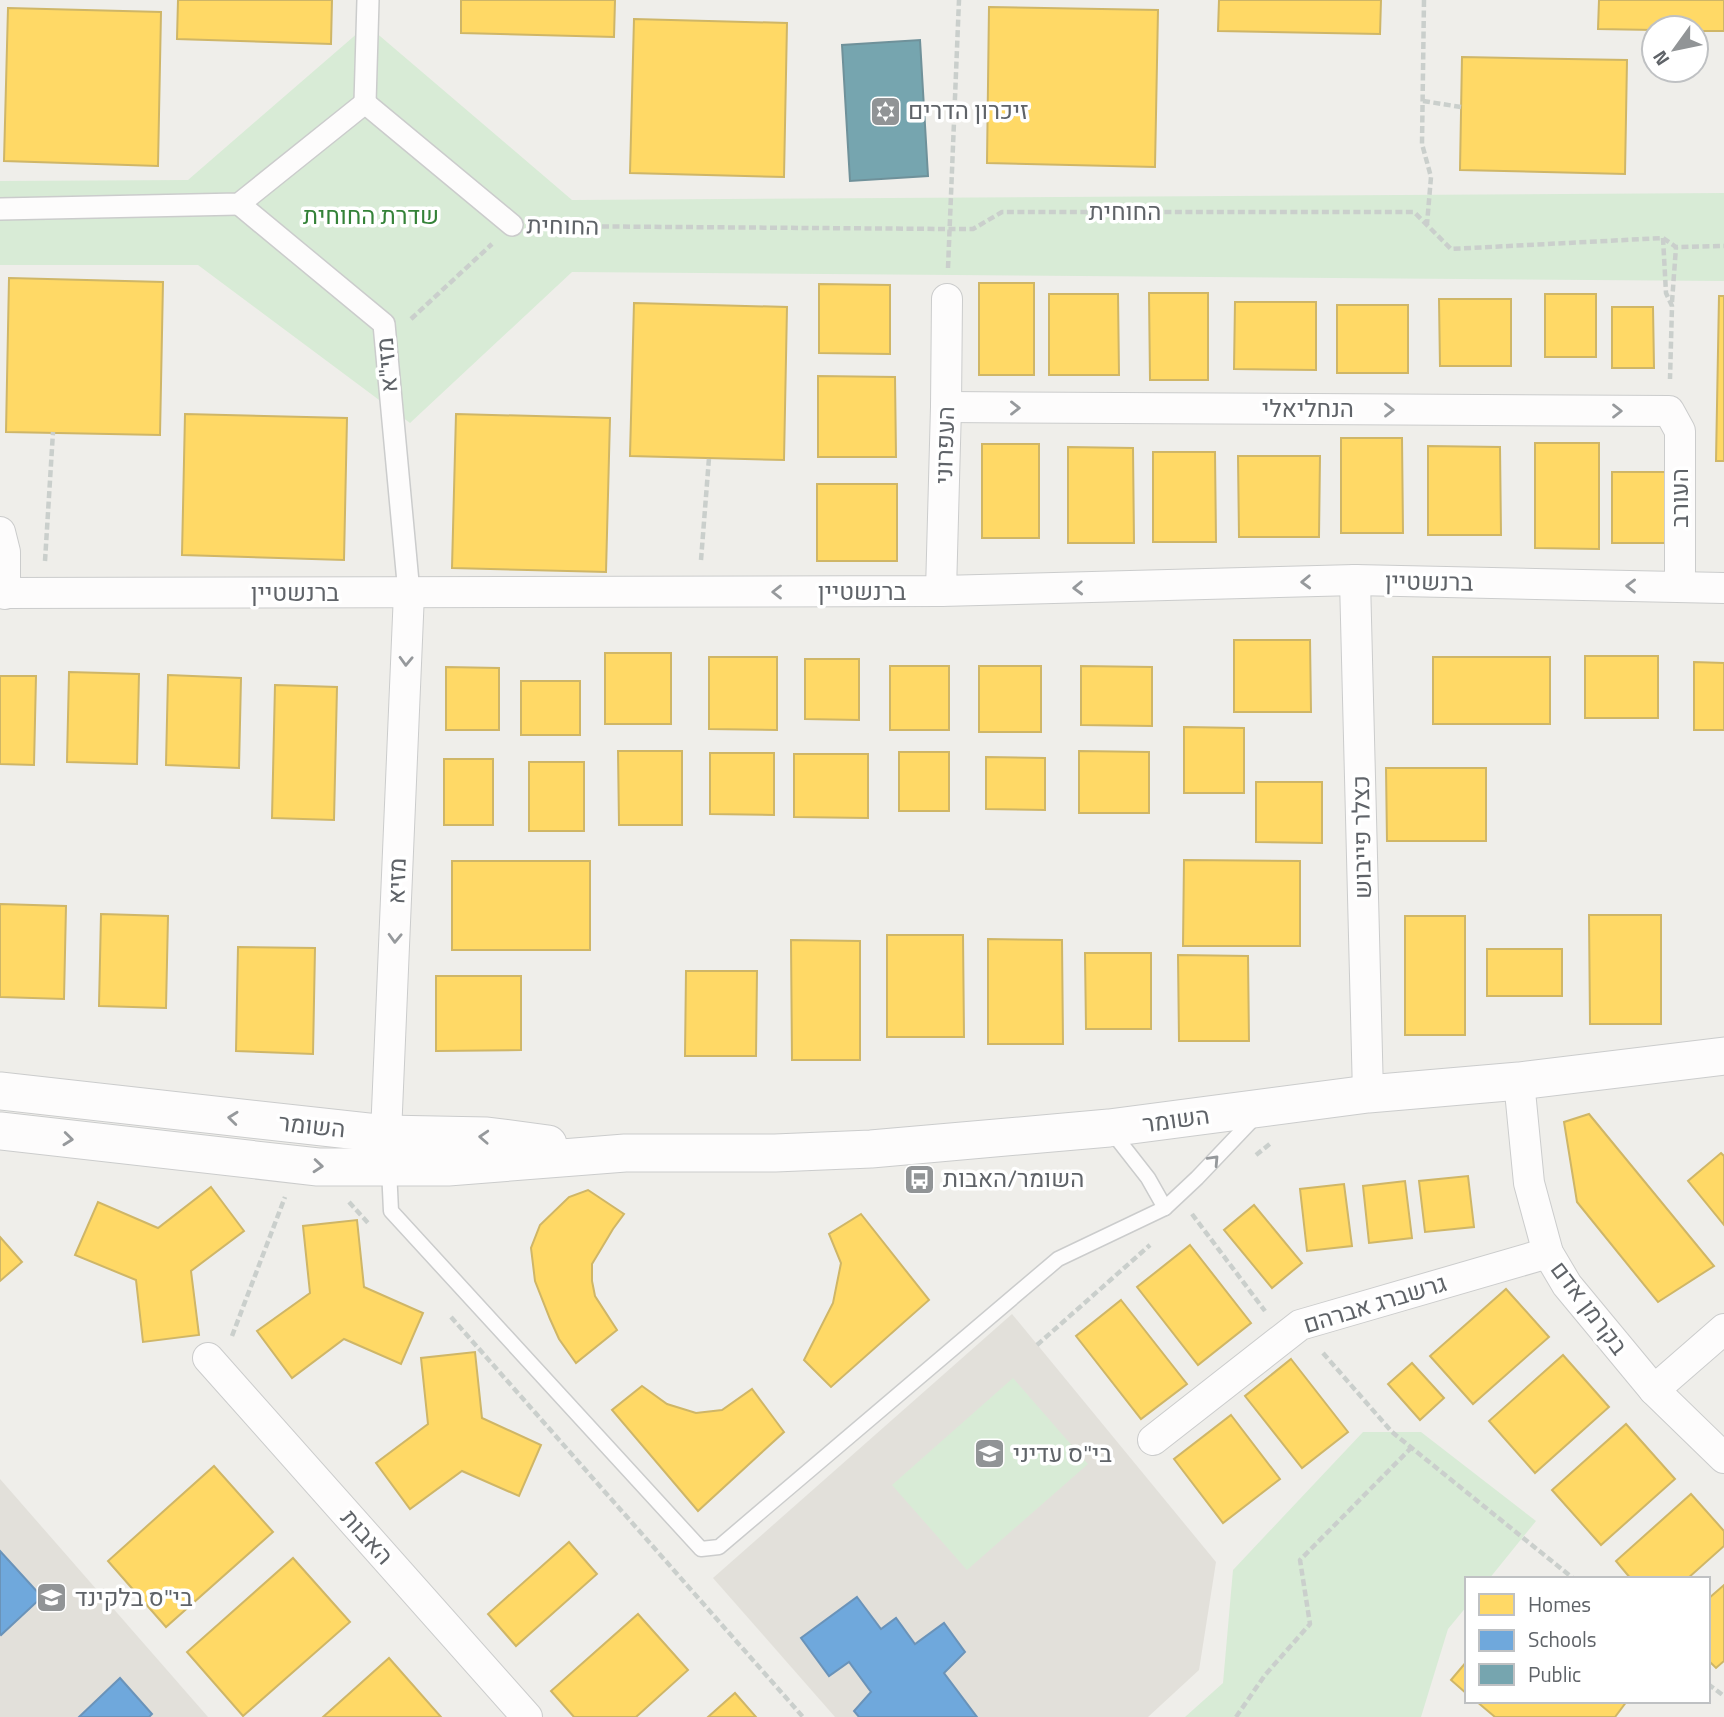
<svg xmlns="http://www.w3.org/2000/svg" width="1724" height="1717" font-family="'Titillium Web',Heebo,sans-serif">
  <rect width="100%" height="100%" fill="#efeeea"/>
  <g fill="#e2e0da">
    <polygon points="1012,1314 1216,1562 1199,1670 1148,1717 835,1717 713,1578"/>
    <polygon points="0,1479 208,1717 0,1717"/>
  </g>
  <g fill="#d8ebd6">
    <polygon points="367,25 572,200 1724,193 1724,281 572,272 410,423 198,265 0,265 0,181 188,180"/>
    <polygon points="1013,1378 1088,1464 967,1570 892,1485"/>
    <polygon points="1363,1432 1421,1432 1536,1521 1489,1579 1467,1579 1467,1606 1448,1629 1421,1717 1185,1717 1223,1683 1233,1570"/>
  </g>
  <g fill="#ffd966" stroke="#cfb667" stroke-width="2">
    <polygon points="178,0 332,0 331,44 177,39"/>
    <polygon points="461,0 615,0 614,37 461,33"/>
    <polygon points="1219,0 1381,0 1380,34 1218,31"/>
    <polygon points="1599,0 1724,0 1724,31 1696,31 1696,28 1654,28 1654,30 1598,29"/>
    <polygon points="989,7 1158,10 1155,167 987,163"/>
    <polygon points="8,8 161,12 158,166 4,161"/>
    <polygon points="634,19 787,23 784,177 630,173"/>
    <polygon points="1462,57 1627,60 1625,174 1460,170"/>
    <polygon points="9,278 163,282 160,435 6,432"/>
    <rect x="979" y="283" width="55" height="92"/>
    <polygon points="819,284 890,285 890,354 819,353"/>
    <polygon points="1149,293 1208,293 1208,380 1150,380"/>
    <polygon points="1049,294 1118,294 1119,375 1049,375"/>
    <rect x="1545" y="294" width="51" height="63"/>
    <polygon points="1719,296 1724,296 1724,461 1716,461"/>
    <polygon points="1439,299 1511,299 1511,366 1440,366"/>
    <polygon points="1235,302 1316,302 1316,370 1234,369"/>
    <polygon points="634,303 787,307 784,460 630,456"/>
    <rect x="1337" y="305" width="71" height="68"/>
    <polygon points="1612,307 1653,307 1654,368 1612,368"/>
    <polygon points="818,376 895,377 896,457 818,457"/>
    <polygon points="185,414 347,418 344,560 182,555"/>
    <polygon points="456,414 610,418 606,572 452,568"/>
    <polygon points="1341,438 1402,438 1403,533 1341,533"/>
    <polygon points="1535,443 1599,443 1599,549 1535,548"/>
    <rect x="982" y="444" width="57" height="94"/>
    <polygon points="1428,446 1500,447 1501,535 1428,535"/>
    <polygon points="1068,447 1133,448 1134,543 1068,543"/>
    <polygon points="1153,452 1215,452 1216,542 1153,542"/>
    <polygon points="1238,456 1320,456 1319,537 1239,537"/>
    <rect x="1612" y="472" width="59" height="71"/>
    <rect x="817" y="484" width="80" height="77"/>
    <polygon points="1234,640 1310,640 1311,712 1234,712"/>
    <rect x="605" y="653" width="66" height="71"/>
    <rect x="1585" y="656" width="73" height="62"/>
    <polygon points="709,657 777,657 777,730 709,729"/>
    <rect x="1433" y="657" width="117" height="67"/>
    <polygon points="805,659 859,659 859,720 805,719"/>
    <polygon points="1694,662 1724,663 1724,730 1694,730"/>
    <rect x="890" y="666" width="59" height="64"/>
    <rect x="979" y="666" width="62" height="66"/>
    <polygon points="1081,666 1152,667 1152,726 1081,725"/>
    <polygon points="446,667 499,668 499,730 446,730"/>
    <polygon points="69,672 139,674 137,764 67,762"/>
    <polygon points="168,675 241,678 239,768 166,765"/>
    <polygon points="0,676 36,676 34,765 0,764"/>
    <rect x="521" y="681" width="59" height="54"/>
    <polygon points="275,685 337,687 334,820 272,818"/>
    <polygon points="1184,727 1244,728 1244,793 1184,793"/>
    <polygon points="618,751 682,751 682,825 619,825"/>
    <polygon points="1079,751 1149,752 1149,813 1079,813"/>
    <rect x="899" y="752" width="50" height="59"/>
    <polygon points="710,753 774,753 774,815 710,814"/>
    <polygon points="794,754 868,754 868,818 794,817"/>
    <polygon points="986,757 1045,758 1045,810 986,809"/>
    <rect x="444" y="759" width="49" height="66"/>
    <rect x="529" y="762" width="55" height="69"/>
    <polygon points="1386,768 1486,768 1486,841 1387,841"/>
    <polygon points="1256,782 1322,782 1322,843 1256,842"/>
    <polygon points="1184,860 1300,861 1300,946 1183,946"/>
    <rect x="452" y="861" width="138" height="89"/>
    <polygon points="0,904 66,906 64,999 0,997"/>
    <polygon points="101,914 168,916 166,1008 99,1006"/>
    <polygon points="1589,915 1661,915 1661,1024 1590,1024"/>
    <rect x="1405" y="916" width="60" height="119"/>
    <polygon points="887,935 963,935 964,1037 887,1037"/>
    <polygon points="988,939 1062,940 1063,1044 988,1044"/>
    <polygon points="791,940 860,941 860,1060 792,1060"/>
    <polygon points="238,947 315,948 313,1054 236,1051"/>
    <rect x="1487" y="949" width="75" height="47"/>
    <polygon points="1085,953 1151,953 1151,1029 1086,1029"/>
    <polygon points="1178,955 1248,956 1249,1041 1179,1041"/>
    <polygon points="686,971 757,971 756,1056 685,1056"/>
    <polygon points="436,976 521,976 521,1050 436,1051"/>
    <polygon points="1589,1114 1714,1266 1658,1302 1577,1202 1564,1122"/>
    <polygon points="1721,1153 1724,1156 1724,1225 1688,1181"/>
    <polygon points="1468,1176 1474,1227 1425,1232 1419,1181"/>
    <polygon points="1405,1181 1412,1238 1369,1243 1363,1186"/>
    <polygon points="1344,1184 1352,1246 1307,1251 1300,1189"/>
    <polygon points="211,1187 244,1231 191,1271 199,1335 143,1342 136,1280 75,1255 98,1202 158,1228"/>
    <polygon points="588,1190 624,1214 613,1229 592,1264 592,1281 595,1296 617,1330 576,1363 559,1339 550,1319 535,1281 531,1248 540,1225 569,1197"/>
    <polygon points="1254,1205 1302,1263 1272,1288 1224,1230"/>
    <polygon points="861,1214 929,1300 831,1387 804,1360 833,1303 841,1263 829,1234"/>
    <polygon points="357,1220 364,1287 423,1313 401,1364 344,1339 292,1378 257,1331 310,1293 303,1226"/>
    <polygon points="0,1237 22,1262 0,1281"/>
    <polygon points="1190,1245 1251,1323 1198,1365 1137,1287"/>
    <polygon points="1506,1289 1549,1337 1473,1404 1430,1356"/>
    <polygon points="1121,1300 1187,1384 1141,1419 1076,1336"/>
    <polygon points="475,1352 482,1418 541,1445 519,1496 462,1471 410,1509 376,1463 428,1424 421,1358"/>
    <polygon points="1563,1355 1609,1407 1535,1473 1489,1421"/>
    <polygon points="1291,1359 1348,1432 1302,1468 1245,1396"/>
    <polygon points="1412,1363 1444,1398 1420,1420 1388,1384"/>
    <polygon points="642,1386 667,1404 696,1413 722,1410 752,1389 784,1432 698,1511 612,1410"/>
    <polygon points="1231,1415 1280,1479 1223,1523 1174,1459"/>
    <polygon points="1626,1424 1675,1479 1601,1545 1552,1490"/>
    <polygon points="214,1466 273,1532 166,1627 108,1561"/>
    <polygon points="1691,1494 1724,1531 1724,1546 1687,1579 1631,1579 1616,1561"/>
    <polygon points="569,1542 597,1574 516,1646 488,1614"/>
    <polygon points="293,1558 350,1622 243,1716 187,1652"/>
    <polygon points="1724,1585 1724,1661 1716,1668 1708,1660 1708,1599"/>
    <polygon points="638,1614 688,1670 636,1717 574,1717 551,1691"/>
    <polygon points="389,1658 441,1717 323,1717"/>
    <polygon points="1467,1661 1467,1694 1451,1680"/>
    <polygon points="735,1693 756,1717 708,1717"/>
    <polygon points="1476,1701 1627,1701 1615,1717 1495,1717"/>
  </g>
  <g fill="#6fa8dc" stroke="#6a93b9" stroke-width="2">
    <polygon points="0,1551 42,1597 1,1635 0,1634"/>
    <polygon points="857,1597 881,1629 896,1618 915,1644 944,1623 965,1652 944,1673 977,1717 859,1717 854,1711 871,1692 849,1662 829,1676 801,1638"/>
    <polygon points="120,1678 152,1714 149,1717 79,1717"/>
  </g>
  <polygon fill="#76a5af" stroke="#6f919a" stroke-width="2" points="920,40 928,176 850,181 842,45"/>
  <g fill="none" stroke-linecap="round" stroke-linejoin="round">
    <defs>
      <g id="service">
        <polyline points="1112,1132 1148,1178 1165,1208"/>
        <polyline points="389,1169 391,1211 701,1549 719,1547 1058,1259 1165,1208 1197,1178 1256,1116"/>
      </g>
      <g id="pedestrian">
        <polyline points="365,103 368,0"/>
        <polyline points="239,204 384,324 409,593"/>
        <polyline points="0,209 239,204 365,103 512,225"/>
      </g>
      <g id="minor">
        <polyline points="946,407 1669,411 1680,431 1680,587"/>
        <polyline points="0,532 5,552 5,594"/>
        <polyline points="1355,580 1368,1094"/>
        <polyline points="941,591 946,407 947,299"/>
        <polyline points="0,593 941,591 1355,580 1724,588"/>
        <polyline points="1519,1081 1529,1183 1548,1253 1567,1285 1654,1390 1724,1458"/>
        <polyline points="388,1156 386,1134 409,593"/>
        <polyline points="208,1358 527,1717"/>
        <polyline points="1654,1390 1724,1329"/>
        <polyline points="1153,1440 1300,1325 1548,1253"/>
      </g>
      <g id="tertiary">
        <polyline points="0,1091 386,1134 487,1136 548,1144"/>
        <polyline points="0,1131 318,1167 448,1167 625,1153 775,1153 871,1149 1109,1128 1368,1094 1519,1081 1724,1056"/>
      </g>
    </defs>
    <use href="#service" stroke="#cbcccc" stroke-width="17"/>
    <use href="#pedestrian" stroke="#cbcccc" stroke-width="24"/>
    <use href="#minor" stroke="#cbcccc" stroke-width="32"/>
    <use href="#tertiary" stroke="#cbcccc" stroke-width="39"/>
    <g stroke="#cacfcc" stroke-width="4.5" stroke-dasharray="7 3.5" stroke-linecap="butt">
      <polyline points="1424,0 1422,144 1431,177 1427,224"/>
      <polyline points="1423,101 1461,107"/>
      <polyline points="539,226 950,229 973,229 1002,212 1414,212 1451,249 1663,238 1676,247 1724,246"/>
      <polyline points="1663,238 1666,293 1672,306 1670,379"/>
      <polyline points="948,268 959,0"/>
      <polyline points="1672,302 1676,247"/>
      <polyline points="411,319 492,244"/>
      <polyline points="701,560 709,458"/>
      <polyline points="45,561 53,432"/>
      <polyline points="1256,1155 1271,1143"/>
      <polyline points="349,1202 369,1224"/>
      <polyline points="1192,1214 1265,1311"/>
      <polyline points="451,1317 803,1717"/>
      <polyline points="232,1336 285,1197"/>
      <polyline points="1037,1345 1150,1245"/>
      <polyline points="1323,1353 1392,1432 1574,1579"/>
      <polyline points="1708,1684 1724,1696"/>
      <polyline points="1236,1717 1265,1675 1310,1624 1300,1560 1411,1448"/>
    </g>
    <use href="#service" stroke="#fdfcfc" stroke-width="14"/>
    <use href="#pedestrian" stroke="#fdfcfc" stroke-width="21"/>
    <use href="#minor" stroke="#fdfcfc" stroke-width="30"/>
    <use href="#tertiary" stroke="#fdfcfc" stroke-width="37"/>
  </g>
  <defs><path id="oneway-chevron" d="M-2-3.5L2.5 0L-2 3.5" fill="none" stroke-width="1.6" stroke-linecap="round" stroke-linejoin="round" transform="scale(1.75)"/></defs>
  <g stroke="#96999c">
    <use href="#oneway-chevron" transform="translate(1015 408)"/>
    <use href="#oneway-chevron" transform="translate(1389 410)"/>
    <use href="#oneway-chevron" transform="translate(1617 411)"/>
    <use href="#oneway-chevron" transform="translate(1306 582) rotate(178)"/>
    <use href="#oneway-chevron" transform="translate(1631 586) rotate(-179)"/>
    <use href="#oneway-chevron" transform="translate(1078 588) rotate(178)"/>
    <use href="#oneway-chevron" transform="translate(777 592) rotate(180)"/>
    <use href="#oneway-chevron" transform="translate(406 661) rotate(92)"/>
    <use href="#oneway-chevron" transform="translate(395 938) rotate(92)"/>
    <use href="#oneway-chevron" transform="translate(233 1118) rotate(-174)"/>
    <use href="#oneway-chevron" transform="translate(484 1137) rotate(-177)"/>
    <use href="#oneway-chevron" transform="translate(68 1139) rotate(6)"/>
    <use href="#oneway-chevron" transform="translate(1214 1160) rotate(-47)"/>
    <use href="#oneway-chevron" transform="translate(318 1166) rotate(5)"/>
  </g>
  <defs>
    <symbol id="synagogue-square" viewBox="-11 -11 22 22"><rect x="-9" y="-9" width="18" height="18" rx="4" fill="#919496" stroke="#fff"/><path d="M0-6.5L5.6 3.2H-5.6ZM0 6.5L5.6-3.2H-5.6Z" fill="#fff"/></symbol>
    <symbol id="bus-square" viewBox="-11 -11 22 22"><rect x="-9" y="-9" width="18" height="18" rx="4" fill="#919496" stroke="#fff"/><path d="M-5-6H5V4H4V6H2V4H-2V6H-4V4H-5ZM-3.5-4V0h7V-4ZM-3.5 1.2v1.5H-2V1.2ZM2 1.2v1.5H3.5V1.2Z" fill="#fff"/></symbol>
    <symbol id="school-square" viewBox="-11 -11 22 22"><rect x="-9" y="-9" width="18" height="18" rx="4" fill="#919496" stroke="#fff"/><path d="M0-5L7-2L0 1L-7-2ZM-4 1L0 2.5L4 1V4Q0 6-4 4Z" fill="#fff"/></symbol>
  </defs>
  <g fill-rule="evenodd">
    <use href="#synagogue-square" x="868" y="94" width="35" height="35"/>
    <use href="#bus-square" x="902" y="1162" width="35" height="35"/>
    <use href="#school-square" x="972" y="1436" width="35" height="35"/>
    <use href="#school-square" x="34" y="1580" width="35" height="35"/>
  </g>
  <g text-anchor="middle" stroke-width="7" stroke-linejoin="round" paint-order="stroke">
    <g font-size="24" fill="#5f6368" stroke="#fff" text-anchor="start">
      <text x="908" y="119">זיכרון הדרים</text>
      <text x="943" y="1187">השומר/האבות</text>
      <text x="1013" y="1462">בי"ס עדיני</text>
      <text x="75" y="1606">בי"ס בלקינד</text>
    </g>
    <g font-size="24" fill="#5f6368" stroke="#fff">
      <text x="1125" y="220">החוחית</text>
      <text transform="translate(563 226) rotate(1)" y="8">החוחית</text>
      <text transform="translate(387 365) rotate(-95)" y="8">מזי"א</text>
      <text x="1308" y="417">הנחליאלי</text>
      <text transform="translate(945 445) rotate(-88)" y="8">העפרוני</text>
      <text transform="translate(1680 498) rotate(-90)" y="8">העורב</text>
      <text transform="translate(1429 582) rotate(1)" y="8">ברנשטיין</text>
      <text x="862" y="600">ברנשטיין</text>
      <text x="295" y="601">ברנשטיין</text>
      <text transform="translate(1362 837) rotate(-91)" y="8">כצלר פייבוש</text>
      <text transform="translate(397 881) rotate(-88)" y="8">מזיא</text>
      <text transform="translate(1176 1120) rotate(-8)" y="8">השומר</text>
      <text transform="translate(312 1126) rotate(6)" y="8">השומר</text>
      <text transform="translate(1375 1304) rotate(-17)" y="8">גרשברג אברהם</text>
      <text transform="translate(1589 1308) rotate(53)" y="8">בקרמן אדם</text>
      <text transform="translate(367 1537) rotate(48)" y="8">האבות</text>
    </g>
    <g font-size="24" fill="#348238" stroke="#fff">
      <text x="371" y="224">שדרת החוחית</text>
    </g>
  </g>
  <rect x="1465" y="1577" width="245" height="126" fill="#ffffff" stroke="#bfc1c3" stroke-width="2"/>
  <rect x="1479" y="1594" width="35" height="21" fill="#ffd966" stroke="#bfc1c3" stroke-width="2"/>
  <text x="1528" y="1612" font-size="21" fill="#5f6368">Homes</text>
  <rect x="1479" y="1630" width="35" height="21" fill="#6fa8dc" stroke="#bfc1c3" stroke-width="2"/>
  <text x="1528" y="1647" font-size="21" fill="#5f6368">Schools</text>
  <rect x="1479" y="1664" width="35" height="21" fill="#76a5af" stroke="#bfc1c3" stroke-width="2"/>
  <text x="1528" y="1682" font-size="21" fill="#5f6368">Public</text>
  <g transform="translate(1675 49) rotate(237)"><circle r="33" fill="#ffffff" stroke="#bfc1c3" stroke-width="2"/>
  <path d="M0-5L12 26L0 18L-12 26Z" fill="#919496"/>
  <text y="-10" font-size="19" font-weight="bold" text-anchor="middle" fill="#5f6368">N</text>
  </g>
</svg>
